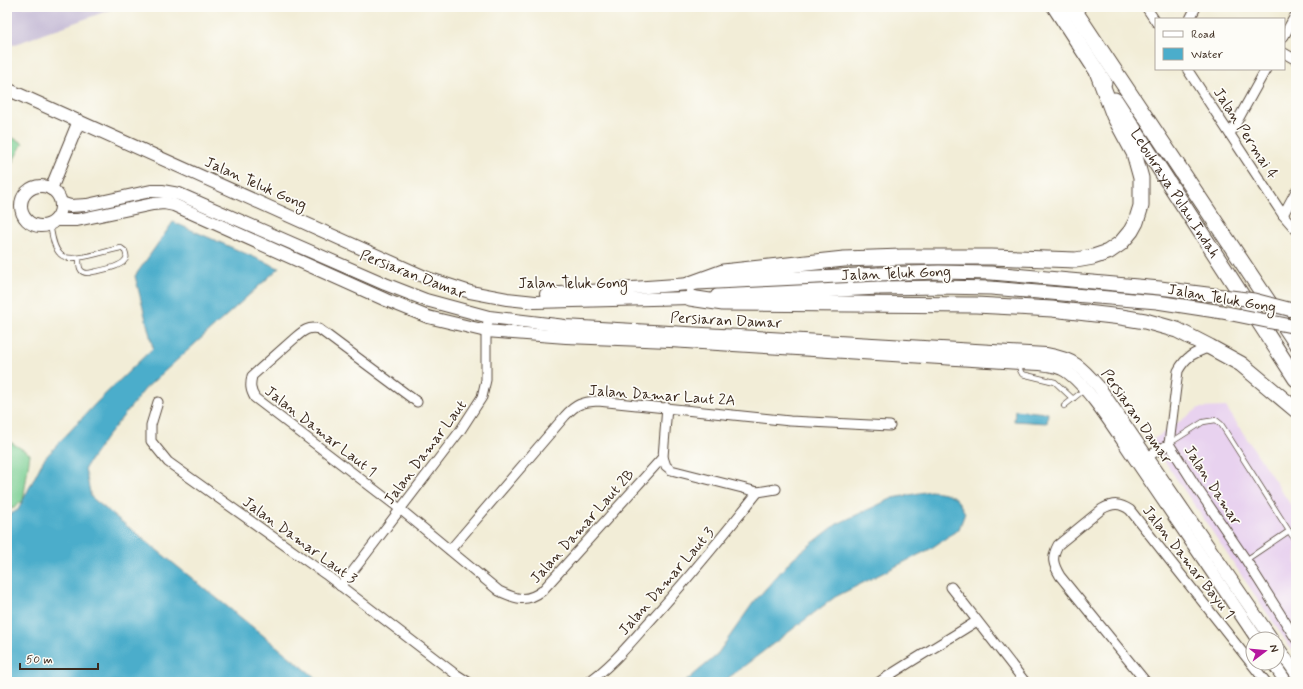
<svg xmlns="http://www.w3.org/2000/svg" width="1303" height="689" font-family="Mynerve,sans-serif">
  <rect width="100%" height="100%" fill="#fdfcf7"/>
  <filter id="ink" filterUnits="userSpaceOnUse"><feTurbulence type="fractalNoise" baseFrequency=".025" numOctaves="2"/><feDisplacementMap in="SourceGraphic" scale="8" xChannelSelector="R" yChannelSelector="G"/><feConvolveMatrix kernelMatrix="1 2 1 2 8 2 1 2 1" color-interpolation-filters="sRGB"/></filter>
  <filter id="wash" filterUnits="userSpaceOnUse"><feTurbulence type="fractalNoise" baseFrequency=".012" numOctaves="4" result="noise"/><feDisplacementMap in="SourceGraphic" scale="16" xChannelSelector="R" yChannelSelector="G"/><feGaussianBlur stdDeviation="0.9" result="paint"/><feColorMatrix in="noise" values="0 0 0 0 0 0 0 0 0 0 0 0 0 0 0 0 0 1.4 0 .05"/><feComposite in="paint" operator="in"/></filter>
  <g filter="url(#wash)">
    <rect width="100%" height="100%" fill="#f2edd7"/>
    <polygon fill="#e8d2ef" points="1226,407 1296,513 1296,656 1151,441 1199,408"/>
    <polygon fill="#c9bfd8" points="7,7 118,7 7,47"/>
    <g fill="#79ce92" stroke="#5a7c58">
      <polygon points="7,135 23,143 7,172"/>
      <polygon points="7,440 30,454 23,501 7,512"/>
    </g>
    <g fill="#4badcb" stroke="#436c74">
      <polygon points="173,222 279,268 145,389 105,439 85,468 91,497 321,682 7,682 7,516 18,510 44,459 96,403 153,348 135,276"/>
      <polygon points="1015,410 1048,413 1047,423 1014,421"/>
      <path d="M930,491C951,493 955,494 965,513L959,529L930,549L835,597L723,682H685L716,656L753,603L793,558L837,524L893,498Z"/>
    </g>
  </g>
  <g filter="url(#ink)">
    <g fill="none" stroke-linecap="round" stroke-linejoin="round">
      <defs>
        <g id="service">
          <path d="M50,224C52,234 53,247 60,254C70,265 107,250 121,248L125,251C126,254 128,258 125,260C120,268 97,271 88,273C79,273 79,266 79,258"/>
          <polyline points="1020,363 1020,370 1022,374 1055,382 1073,399"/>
          <polyline points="1064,406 1084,390"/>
          <polyline points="1170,443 1203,422 1216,420 1221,424 1296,542"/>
          <polyline points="1246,560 1289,531"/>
        </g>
        <g id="minor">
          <polyline points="1146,7 1156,22"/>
          <polyline points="1190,19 1196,7"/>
          <polyline points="1284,36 1296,14"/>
          <polyline points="1284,53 1296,60"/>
          <polyline points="1187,69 1283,215 1296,230"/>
          <polyline points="1230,134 1266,69"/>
          <polyline points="1283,215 1296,191"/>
          <path d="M1210,347C1194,353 1186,356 1178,371L1169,444L1197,488L1246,560L1296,639"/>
          <polyline points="158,402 151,425 151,441 168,462 325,574 454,673 468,682"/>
          <path d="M417,402L319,329C309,326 303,331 296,337L252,376C250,385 250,390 255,398L400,509L499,591C516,599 526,603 542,591L663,457"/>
          <polyline points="667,407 663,457 666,466 671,470 758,492 776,489"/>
          <polyline points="1147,457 1169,444"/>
          <path d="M450,550L565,416C576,404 582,402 598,401L790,421L890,426"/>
          <polyline points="340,586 350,575 460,431 482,397 486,380 486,331 489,317"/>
          <polyline points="951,587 1025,682"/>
          <path d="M588,682C611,667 630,643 649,622C687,580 723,536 758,492"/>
          <path d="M879,682C911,661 944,642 977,621"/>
          <path d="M1146,682L1060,576C1053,564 1051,558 1058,545L1102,509C1113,503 1120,503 1130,510L1266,682"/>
        </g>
        <g id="tertiary">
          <polyline points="7,89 427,278 470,292 507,299 535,302 690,298"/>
          <circle cx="41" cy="206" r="20"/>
          <polyline points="51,189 79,121"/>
          <path d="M61,203L70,206L87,205L151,191H162L179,194L385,284L426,300L489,317L565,326L1046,354C1074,359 1081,366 1099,387L1272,639"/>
          <path d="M56,220H77L153,204L164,203L174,205L386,300L428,317L486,331L566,337L670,341L1020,363C1034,364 1050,363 1062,369C1084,379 1118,434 1133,456C1174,516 1216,578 1257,639"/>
          <polyline points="546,294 690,284"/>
          <polyline points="1277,646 1296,673"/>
          <polyline points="1273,663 1286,682"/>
        </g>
        <g id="secondary">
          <polyline points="697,283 878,274"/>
          <polyline points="717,296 879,288"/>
        </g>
        <g id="primary">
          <polyline points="1055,7 1104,82"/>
          <polyline points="1072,7 1296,343"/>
          <path id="s1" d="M1115,100L1296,379"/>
          <polyline points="690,284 723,272 844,259 902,257 991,257 1076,260 1093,257 1108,252 1121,243 1131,231 1136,222 1141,206 1141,178 1134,153 1114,116 1098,74"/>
          <polyline points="690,298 723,303 976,305 1052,309 1121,317 1145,321 1177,330 1210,347 1241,364 1296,410"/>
        </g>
      </defs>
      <use href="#service" stroke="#56473a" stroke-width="6"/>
      <use href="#minor" stroke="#56473a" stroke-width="11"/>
      <use href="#tertiary" stroke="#56473a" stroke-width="14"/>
      <use href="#secondary" stroke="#56473a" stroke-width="15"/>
      <use href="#primary" stroke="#56473a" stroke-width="17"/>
      <use href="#service" stroke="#fff" stroke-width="4.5"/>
      <use href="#minor" stroke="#fff" stroke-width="9"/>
      <use href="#tertiary" stroke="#fff" stroke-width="12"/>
      <use href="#secondary" stroke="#fff" stroke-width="13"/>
      <use href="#primary" stroke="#fff" stroke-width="15"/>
      <defs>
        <g id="secondary-bridge">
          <polyline points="878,274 939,272 991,273 1160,288 1254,300 1296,311"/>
          <polyline points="879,288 940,287 991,288 1157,302 1222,312 1296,327"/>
        </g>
      </defs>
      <use href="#secondary-bridge" stroke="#56473a" stroke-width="15" stroke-linecap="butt"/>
      <use href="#secondary-bridge" stroke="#fff" stroke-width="13"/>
    </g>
  </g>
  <g text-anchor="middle" stroke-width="3.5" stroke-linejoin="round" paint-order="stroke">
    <g font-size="15" fill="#3b2a1e" stroke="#fdfcf7">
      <text transform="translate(1246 133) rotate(57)" y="5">Jalan Permai 4</text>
      <text transform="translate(256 183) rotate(24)" y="5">Jalan Teluk Gong</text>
      <text dy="5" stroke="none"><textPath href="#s1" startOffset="111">Lebuhraya Pulau Indah</textPath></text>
      <text transform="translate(896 273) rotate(-2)" y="5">Jalan Teluk Gong</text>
      <text transform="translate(413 274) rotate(21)" y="5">Persiaran Damar</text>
      <text x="573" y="288">Jalan Teluk Gong</text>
      <text transform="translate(1222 298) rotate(10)" y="5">Jalan Teluk Gong</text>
      <text transform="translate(726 320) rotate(3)" y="5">Persiaran Damar</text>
      <text transform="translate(662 395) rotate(4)" y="5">Jalan Damar Laut 2A</text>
      <text transform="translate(1137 416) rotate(55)" y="5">Persiaran Damar</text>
      <text transform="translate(321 431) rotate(38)" y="5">Jalan Damar Laut 1</text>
      <text transform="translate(425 452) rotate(-53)" y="5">Jalan Damar Laut</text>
      <text transform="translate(1213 485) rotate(57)" y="5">Jalan Damar</text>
      <text transform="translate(582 526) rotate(-48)" y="5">Jalan Damar Laut 2B</text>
      <text transform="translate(300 540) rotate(36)" y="5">Jalan Damar Laut 3</text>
      <text transform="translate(1189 562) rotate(52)" y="5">Jalan Damar Bayu 1</text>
      <text transform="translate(666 581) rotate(-49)" y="5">Jalan Damar Laut 3</text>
    </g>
  </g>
  <rect width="1303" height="689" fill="none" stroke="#fdfcf7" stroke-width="24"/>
  <rect x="1155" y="18" width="130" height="52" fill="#fdfcf7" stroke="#afa8a0"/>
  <rect x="1163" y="31" width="20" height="6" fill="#ffffff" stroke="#afa8a0"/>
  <text x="1191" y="38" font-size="12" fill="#3b2a1e">Road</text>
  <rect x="1163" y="48" width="20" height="12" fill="#4badcb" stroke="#afa8a0"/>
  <text x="1191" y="58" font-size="12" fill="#3b2a1e">Water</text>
  <g transform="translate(1265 651) rotate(74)"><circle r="19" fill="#fdfcf7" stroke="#afa8a0"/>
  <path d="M0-3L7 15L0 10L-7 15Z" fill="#b5179e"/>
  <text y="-6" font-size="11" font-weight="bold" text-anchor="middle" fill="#3b2a1e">N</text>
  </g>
  <path d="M20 663v6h78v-6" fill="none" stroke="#3b2a1e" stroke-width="2"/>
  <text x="26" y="663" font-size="12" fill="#3b2a1e" stroke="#fdfcf7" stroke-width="3" paint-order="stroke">50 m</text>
</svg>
